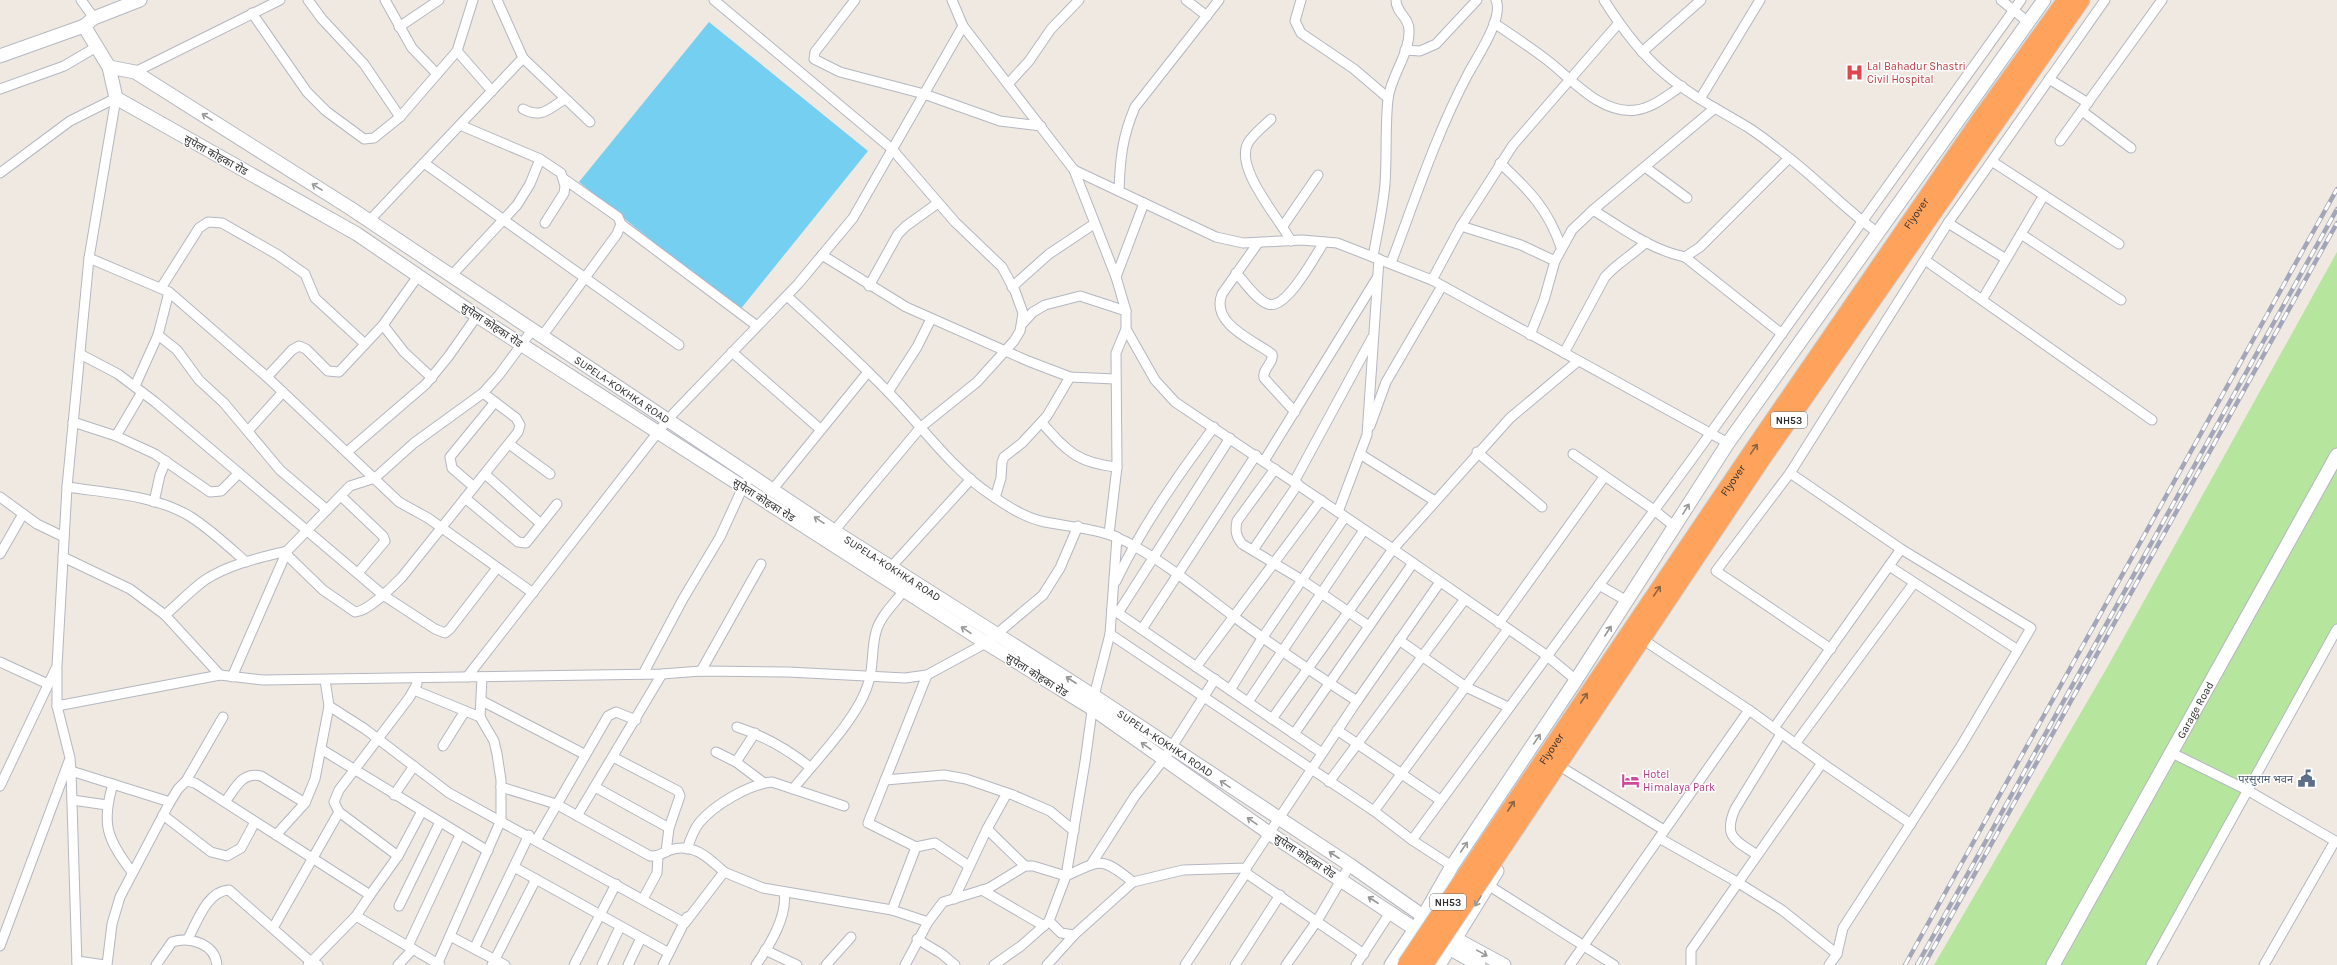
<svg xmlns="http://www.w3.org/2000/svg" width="2337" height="965" font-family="Karla,'Noto Sans Devanagari',sans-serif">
  <rect width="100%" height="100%" fill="#efe9e1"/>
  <polygon fill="#b6e59e" points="2337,252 2337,630 2151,965 1934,965 2108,666"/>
  <polygon fill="#75cff0" points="709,22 868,151 739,311 579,182"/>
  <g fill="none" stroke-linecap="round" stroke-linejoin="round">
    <defs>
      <g id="street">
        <polyline points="81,0 94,18"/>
        <polyline points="308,0 322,19 364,64 400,117"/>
        <polyline points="385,0 412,48 437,74"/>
        <polyline points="497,0 523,58 590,122"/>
        <polyline points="714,0 892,149 955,222 1002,267 1015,291 1023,313 1020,331 1014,341 977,382 921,427 834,531"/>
        <polyline points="855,0 815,52 814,59 840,72 924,94 1000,121 1041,126"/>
        <polyline points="1186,0 1207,16"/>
        <polyline points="1301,0 1295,21 1301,33 1354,69 1388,98"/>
        <path d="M1604,0C1621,27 1640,53 1665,74C1691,96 1721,111 1749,128C1763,137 1775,147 1788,157C1819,181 1846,210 1878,233"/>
        <polyline points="2001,0 2028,22"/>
        <polyline points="252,13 307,92 326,111 364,139 374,138 400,117 457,51 473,0"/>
        <path d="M1494,23C1512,35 1530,47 1547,60C1572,79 1601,115 1636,110C1653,108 1667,95 1682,86"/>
        <polyline points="399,27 439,0"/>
        <polyline points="1405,50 1420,51 1436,44 1477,0"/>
        <polyline points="457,51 492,91"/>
        <polyline points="1642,52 1701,0"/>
        <polyline points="135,72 280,0"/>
        <polyline points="2049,79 2088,103"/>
        <polyline points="1008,84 1029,61 1051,29 1079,0"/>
        <polyline points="0,89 64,66 98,46"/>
        <polyline points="1700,99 1760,0"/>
        <path d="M523,109C542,119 548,109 565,99"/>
        <polyline points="2082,111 2131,148"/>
        <path d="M1271,119C1264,126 1253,134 1248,143C1234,168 1279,218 1291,241"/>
        <polyline points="460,125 540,159 561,173 565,186 564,193 545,223"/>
        <polyline points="2060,141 2162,0"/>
        <polyline points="1993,162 2119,244"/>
        <polyline points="424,163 679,345"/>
        <path d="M1500,163C1529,190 1548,209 1561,247"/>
        <polyline points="1645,167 1687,198"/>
        <polyline points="1074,170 1216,237 1243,243 1302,240 1337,243 1432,280 1728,443"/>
        <polyline points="0,173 70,121 116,98"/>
        <path d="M1119,191C1120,160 1122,137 1135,107L1219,0"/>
        <path d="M1593,210C1622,228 1651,250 1685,257L1700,247L1789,158"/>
        <polyline points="369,221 523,58"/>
        <polyline points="1948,223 2006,259"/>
        <polyline points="621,224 757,326"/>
        <polyline points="1283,226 1318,175"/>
        <polyline points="1461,226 1521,245 1555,261"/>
        <polyline points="2021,234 2121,300"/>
        <path d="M1258,243L1222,294C1210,324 1255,341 1272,354C1274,363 1262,369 1264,378L1295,412"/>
        <polyline points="822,255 906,307 1028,361 1070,377 1115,379"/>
        <path d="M1373,257C1377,233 1383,208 1385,184C1387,156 1385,128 1388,99C1391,75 1410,54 1409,30C1409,17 1396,13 1396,0"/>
        <polyline points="1685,257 1782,334"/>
        <polyline points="89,258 169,292 267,377 399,502 428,518 533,593"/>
        <polyline points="1925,260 2152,420"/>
        <path d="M1391,263C1415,200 1436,134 1468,74C1477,57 1504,18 1496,0"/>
        <path d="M1236,273C1245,282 1256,300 1268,304C1286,311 1315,256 1324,242"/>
        <polyline points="452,275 517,205 530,184 540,159"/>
        <polyline points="1116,277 1144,203"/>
        <polyline points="1432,280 1461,226 1513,145 1618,24"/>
        <polyline points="869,286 898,234 906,226 938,203"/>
        <polyline points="1012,287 1049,254 1094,224"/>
        <polyline points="161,288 199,228 208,222 222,223 278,255 305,274 315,298 365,344"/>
        <path d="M787,296C823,329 859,361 893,397C924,429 953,470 991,495C1007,506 1025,518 1045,522C1076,528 1106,529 1134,546C1170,566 1201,592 1233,616C1273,646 1315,674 1357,701"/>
        <polyline points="1982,300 2044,195"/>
        <polyline points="1023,323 1033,312 1045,305 1080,296 1126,311"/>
        <polyline points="383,325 404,352 432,378"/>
        <polyline points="1126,329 1155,380 1175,402 1393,549 1546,655 1576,680"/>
        <polyline points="158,335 177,350 199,380 224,403 280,470 327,510"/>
        <polyline points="543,335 617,234 621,224 618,217 564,179"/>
        <polyline points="1530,335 1544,300 1555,261 1572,230 1593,210 1715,108"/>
        <polyline points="732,352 820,429"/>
        <path d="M1564,353L1605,277C1617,263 1633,255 1646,242"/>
        <polyline points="80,354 118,374 155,402 383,595 435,629 445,633 450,629 497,568"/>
        <polyline points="267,377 292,350 299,346 306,349 328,371 339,372 383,325 418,276"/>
        <polyline points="135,386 158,335 169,292"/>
        <polyline points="888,392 917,347 931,319"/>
        <polyline points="73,422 116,436 155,454 210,492 221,491 239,473"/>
        <path d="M1042,423C1067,451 1077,463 1117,467"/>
        <polyline points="1370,426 1386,382 1442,286"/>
        <polyline points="248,431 283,392"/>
        <polyline points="116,436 142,392"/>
        <polyline points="509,444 550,474"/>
        <polyline points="347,452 426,384 448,357 477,316"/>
        <polyline points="1477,452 1542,507"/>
        <polyline points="1360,454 1435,501"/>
        <polyline points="1573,454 1654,510 1675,527"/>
        <polyline points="1264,461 1377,278"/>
        <path d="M1275,469L1237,521C1235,531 1236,536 1242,544L1302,580L1369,626"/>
        <polyline points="485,474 541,524"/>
        <polyline points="1294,482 1372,338"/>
        <path d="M67,487C107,493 156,495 191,517C211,530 228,546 246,562"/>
        <polyline points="474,487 452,468 450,457 495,402"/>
        <polyline points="773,489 868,372"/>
        <polyline points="341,496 383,536 385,541 358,573"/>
        <polyline points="0,497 37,524 64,537"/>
        <polyline points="465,498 518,542 526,543 557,504"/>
        <polyline points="995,498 1001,478 1002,462 1004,457 1022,443 1047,416 1070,377"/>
        <polyline points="154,502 160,475 166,461"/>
        <polyline points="1338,512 1367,435 1379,259"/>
        <polyline points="1253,550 1298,484"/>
        <polyline points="0,554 23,514"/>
        <path d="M286,554L323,590L355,612C369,611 392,587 402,577L518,432L520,425L516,418L483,393"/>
        <polyline points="63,557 130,589 165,615 220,675"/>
        <polyline points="892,566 971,479"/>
        <polyline points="1889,566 2018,650"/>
        <path d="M1116,581C1143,525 1177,477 1214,427"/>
        <polyline points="1599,585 1627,601"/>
        <polyline points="1112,609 1322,753"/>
        <polyline points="1118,613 1230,438"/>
        <path d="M165,615C178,604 191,590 205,580C229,564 259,558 287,551"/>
        <polyline points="1499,623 1604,477"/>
        <polyline points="1142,629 1256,455"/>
        <polyline points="1110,634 1374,811 1412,840"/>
        <polyline points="1399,640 1466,687 1508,707"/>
        <polyline points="1831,649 1716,571 1790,473 1948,223 2105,0"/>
        <polyline points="0,662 48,684"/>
        <polyline points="1196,667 1321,500"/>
        <polyline points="57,669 57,706 70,758 71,771 77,965"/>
        <polyline points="701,671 761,564"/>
        <polyline points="643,674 683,599 720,537 743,487 752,474"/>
        <polyline points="232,677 287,551 350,486 375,478 414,443 483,393 499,375 533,329"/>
        <polyline points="467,677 669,418 798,284 853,218 963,26 952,0"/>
        <polyline points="414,690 480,717"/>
        <polyline points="1230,690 1263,637 1345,517"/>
        <polyline points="482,701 584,754"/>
        <polyline points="1248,702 1364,530"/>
        <polyline points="57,706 220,675 263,680 662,674 701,671 788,672 905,678 927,675 986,643 1043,595 1060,568 1078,526"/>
        <polyline points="329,706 365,729 449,793 683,922"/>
        <polyline points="1749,710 1822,763 1911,824"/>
        <polyline points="1272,719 1393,549 1510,418 1578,361"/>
        <path d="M737,727C765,736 787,749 810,767"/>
        <polyline points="1774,728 1901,549 1790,473"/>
        <polyline points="1337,730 1440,800"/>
        <polyline points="1294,734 1413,563"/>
        <polyline points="1795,744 1914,583"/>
        <polyline points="443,746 465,711"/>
        <polyline points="321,749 488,851"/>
        <polyline points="716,752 736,762 764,783"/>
        <polyline points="2170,752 2247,790 2337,842"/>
        <polyline points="613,757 678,791 680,796 669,828 666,852"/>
        <polyline points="736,762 755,733"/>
        <polyline points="1561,767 1664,830"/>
        <polyline points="71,771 170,802"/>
        <polyline points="885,780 944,775 966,779 1013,795 1050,811 1074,831"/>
        <polyline points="186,781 223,717"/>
        <polyline points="1329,782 1465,599"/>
        <path d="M113,784C101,824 107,839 132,872"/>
        <polyline points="0,786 57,666 67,487 89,258 116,98"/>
        <path d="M501,787L556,804L650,856C659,857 662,853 670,850C693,842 709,858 724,872"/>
        <polyline points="595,787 669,828"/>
        <path d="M793,789C816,760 858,718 868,684C874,668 871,649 876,632C880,616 895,603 905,589"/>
        <polyline points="394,795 414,766"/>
        <polyline points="72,800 107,805"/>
        <path d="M225,802C235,789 242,771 261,776L305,803"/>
        <polyline points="1374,811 1508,629"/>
        <polyline points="163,815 211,852 227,856 241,848 255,822"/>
        <polyline points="577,816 662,674"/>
        <polyline points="987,829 1025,866"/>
        <polyline points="276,835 305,803 315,779 329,706 325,680"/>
        <polyline points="1659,838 1737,882 1782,910 1837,954"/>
        <polyline points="537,839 608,716 616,712 636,720"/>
        <polyline points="916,847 935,843 969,866"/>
        <path d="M687,849C690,840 693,831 699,823C714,805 749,784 772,782L844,806"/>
        <path d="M1757,855C1735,840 1723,837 1735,809L1781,734"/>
        <polyline points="398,856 339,812 334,802 339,790 409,698 417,684 416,678"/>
        <polyline points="1092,863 1135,796 1164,759 1215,679"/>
        <polyline points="1452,866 1412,840 1692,459 2021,0"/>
        <polyline points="514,867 669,953"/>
        <polyline points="1246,868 1246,873 1364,954"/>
        <polyline points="1488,885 1614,965"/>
        <polyline points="982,890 1044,926"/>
        <polyline points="370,895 398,856 422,811"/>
        <polyline points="643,899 657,873 658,856"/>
        <polyline points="954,899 987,829 1007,793"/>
        <polyline points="399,906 440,822"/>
        <polyline points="892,910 916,847 868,823 927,675"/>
        <polyline points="356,916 440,965"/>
        <polyline points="685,923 724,872 763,888 892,910 928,922 943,902 989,888 1025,866 1033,866 1066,876 1085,762 1094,696 1110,634 1117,537 1109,534 1117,467 1116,353 1126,329 1126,311 1116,277 1074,170 963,26"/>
        <polyline points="273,928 339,812"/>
        <path d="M1074,935L1061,933L1049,921L1066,876C1101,860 1101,856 1133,882"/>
        <polyline points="450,936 505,965"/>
        <path d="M188,939C197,922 207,891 229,890L311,962L318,965"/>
        <polyline points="917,939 942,954 955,965"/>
        <polyline points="0,946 69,761"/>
        <polyline points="408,946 460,835"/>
        <polyline points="475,947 529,835"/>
        <polyline points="765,950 797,965"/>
        <polyline points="77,961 105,965"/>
        <polyline points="107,965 112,924 120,897 170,802 178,789 186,781 195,783 370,895 356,916 308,965"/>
        <path d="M156,965L172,942C190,936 215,944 217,965"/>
        <polyline points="398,965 413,949"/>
        <polyline points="437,965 501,820 501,780 497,754 494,741 480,717 482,677"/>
        <polyline points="492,965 536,879"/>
        <polyline points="574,965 616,884"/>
        <polyline points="602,965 620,927"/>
        <polyline points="628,965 641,938"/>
        <polyline points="663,965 687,917"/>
        <path d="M756,965C770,945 788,916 784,892"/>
        <polyline points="826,965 851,937"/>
        <polyline points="905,965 928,922"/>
        <polyline points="994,965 1021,946 1047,923"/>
        <polyline points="1047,965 1074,935 1133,882 1183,870 1246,868 1357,701 1440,582"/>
        <polyline points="1185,965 1246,873"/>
        <polyline points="1235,965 1280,895"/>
        <polyline points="1286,965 1317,921 1350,865"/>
        <polyline points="1356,965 1391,911"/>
        <polyline points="1570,965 1749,710 1645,641"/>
        <polyline points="1691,965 1691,950 1822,763"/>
        <polyline points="1829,965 1837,954 1843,928 1961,746 2031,628 1901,549"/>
        <polyline points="2151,965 2337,629"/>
        <polyline points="2264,965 2335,841"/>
      </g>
      <g id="secondary">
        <polyline points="84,26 109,67 116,98 357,234 477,316 986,643 1093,709 1269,833 1415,929 1479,965"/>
        <polyline points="0,56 84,26 94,18 140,0"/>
        <path id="s1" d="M109,67L135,72L350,208L834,531L1094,696L1350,865L1456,939L1504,965"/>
        <polyline points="1391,965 1423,917 1452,866 1576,680 1728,443 2044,0"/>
        <polyline points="1439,965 1497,871"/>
        <path id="s2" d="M2053,965L2337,455"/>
      </g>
      <g id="highway">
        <path id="s3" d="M1490,839L1751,453L1980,120L2066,0"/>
        <polyline points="1505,844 1761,460 2081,0"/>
      </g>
    </defs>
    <use href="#street" stroke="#b4b7c1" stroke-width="11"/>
    <use href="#secondary" stroke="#b4b7c1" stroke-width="15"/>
    <use href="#highway" stroke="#c9c9c9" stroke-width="19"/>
    <use href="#street" stroke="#fff" stroke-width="9"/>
    <use href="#secondary" stroke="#fff" stroke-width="13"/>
    <use href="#highway" stroke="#ffa35c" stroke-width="17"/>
    <defs>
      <g id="rail">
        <polyline points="1905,965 2337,189"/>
        <polyline points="1917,965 2337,209"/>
        <polyline points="1924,965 2337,223"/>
      </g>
    </defs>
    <use href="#rail" stroke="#a3a6b8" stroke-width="4.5"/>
    <use href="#rail" stroke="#fff" stroke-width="3" stroke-dasharray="9" stroke-linecap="butt"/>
    <defs>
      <g id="highway-bridge">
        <polyline points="1406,965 1490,839"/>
        <polyline points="1424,965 1505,844"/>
      </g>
    </defs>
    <use href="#highway-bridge" stroke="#c9c9c9" stroke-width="19" stroke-linecap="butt"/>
    <use href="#highway-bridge" stroke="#ffa35c" stroke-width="17"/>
  </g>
  <defs><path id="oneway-shaft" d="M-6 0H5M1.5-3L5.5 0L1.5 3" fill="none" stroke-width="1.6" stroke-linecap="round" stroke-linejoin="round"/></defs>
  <g stroke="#969696">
    <use href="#oneway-shaft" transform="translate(207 117) rotate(-148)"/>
    <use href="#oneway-shaft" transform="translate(317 187) rotate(-148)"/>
    <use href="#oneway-shaft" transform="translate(1686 509) rotate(-58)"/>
    <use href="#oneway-shaft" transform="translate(819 520) rotate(-146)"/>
    <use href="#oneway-shaft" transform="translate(966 630) rotate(-146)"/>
    <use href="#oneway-shaft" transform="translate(1608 631) rotate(-57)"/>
    <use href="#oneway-shaft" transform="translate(1071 680) rotate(-147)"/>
    <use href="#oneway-shaft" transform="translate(1537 739) rotate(-56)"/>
    <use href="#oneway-shaft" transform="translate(1146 746) rotate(-145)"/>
    <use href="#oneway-shaft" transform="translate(1225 784) rotate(-146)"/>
    <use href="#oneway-shaft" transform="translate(1252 821) rotate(-145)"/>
    <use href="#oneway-shaft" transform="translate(1464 847) rotate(-56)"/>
    <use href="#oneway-shaft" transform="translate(1334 855) rotate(-147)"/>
    <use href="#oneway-shaft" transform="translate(1373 900) rotate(-147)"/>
    <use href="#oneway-shaft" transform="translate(1478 901) rotate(121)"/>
    <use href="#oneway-shaft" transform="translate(1482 953) rotate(29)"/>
  </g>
  <g stroke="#8c6343">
    <use href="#oneway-shaft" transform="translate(1754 449) rotate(-55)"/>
    <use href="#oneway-shaft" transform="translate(1657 591) rotate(-56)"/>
    <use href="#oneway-shaft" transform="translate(1584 698) rotate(-56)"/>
    <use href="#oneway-shaft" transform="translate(1511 806) rotate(-57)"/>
  </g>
  <defs>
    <symbol id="hospital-bare" viewBox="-9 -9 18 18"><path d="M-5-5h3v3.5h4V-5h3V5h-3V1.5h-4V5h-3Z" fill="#e0444e" stroke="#fff" stroke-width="2.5" paint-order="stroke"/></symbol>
    <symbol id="civic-bare" viewBox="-9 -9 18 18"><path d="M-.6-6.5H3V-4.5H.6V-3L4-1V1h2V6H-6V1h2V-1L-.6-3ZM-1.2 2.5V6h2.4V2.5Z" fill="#5c6f8a" stroke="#fff" stroke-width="2.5" paint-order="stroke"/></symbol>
    <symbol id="hotel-bare" viewBox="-9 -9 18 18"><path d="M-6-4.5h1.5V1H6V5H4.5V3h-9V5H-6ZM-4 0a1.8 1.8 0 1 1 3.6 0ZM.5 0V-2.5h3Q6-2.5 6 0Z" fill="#d1479c" stroke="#fff" stroke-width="2.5" paint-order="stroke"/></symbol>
  </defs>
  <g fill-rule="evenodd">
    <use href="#hospital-bare" x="1842" y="60" width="25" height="25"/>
    <use href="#civic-bare" x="2294" y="766" width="25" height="25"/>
    <use href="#hotel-bare" x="1618" y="768" width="25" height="25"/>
  </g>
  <g text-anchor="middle" stroke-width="3" stroke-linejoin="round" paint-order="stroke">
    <g fill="#fff" stroke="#6d6d6d" stroke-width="1">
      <rect x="1771" y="412" width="36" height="16" rx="3"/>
      <rect x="1430" y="894" width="36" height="16" rx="3"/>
    </g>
    <g font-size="10" font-weight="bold" fill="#2e2e2e">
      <text x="1789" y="424">NH53</text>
      <text x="1448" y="906">NH53</text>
    </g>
    <g font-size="11" fill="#be3a42" stroke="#fff" text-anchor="start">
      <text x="1867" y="70">Lal Bahadur Shastri<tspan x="1867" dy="13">Civil Hospital</tspan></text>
    </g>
    <g font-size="11" fill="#2e2e2e" stroke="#fff">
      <text transform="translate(216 155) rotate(29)" y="4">सुपेला कोहका रोड</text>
      <text dy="4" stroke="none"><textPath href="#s3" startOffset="757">Flyover</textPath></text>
      <text transform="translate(492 325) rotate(33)" y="4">सुपेला कोहका रोड</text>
      <text dy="4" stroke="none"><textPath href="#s1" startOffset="608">SUPELA-KOKHKA ROAD</textPath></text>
      <text dy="4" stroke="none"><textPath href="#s3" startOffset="433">Flyover</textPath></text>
      <text transform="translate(764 500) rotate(32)" y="4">सुपेला कोहका रोड</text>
      <text dy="4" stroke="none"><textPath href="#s1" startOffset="932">SUPELA-KOKHKA ROAD</textPath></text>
      <text transform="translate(1037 675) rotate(32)" y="4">सुपेला कोहका रोड</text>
      <text dy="4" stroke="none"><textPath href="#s2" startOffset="292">Garage Road</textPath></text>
      <text dy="4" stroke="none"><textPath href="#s1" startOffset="1256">SUPELA-KOKHKA ROAD</textPath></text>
      <text dy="4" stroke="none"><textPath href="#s3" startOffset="109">Flyover</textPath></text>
      <text transform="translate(1305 856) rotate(33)" y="4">सुपेला कोहका रोड</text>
    </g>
    <g font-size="11" fill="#b23c85" stroke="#fff" text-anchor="start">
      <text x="1643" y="778">Hotel<tspan x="1643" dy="13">Himalaya Park</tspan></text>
    </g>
    <g font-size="11" fill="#4e5e75" stroke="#fff" text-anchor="end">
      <text x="2293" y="783">परसुराम भवन</text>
    </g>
  </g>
</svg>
